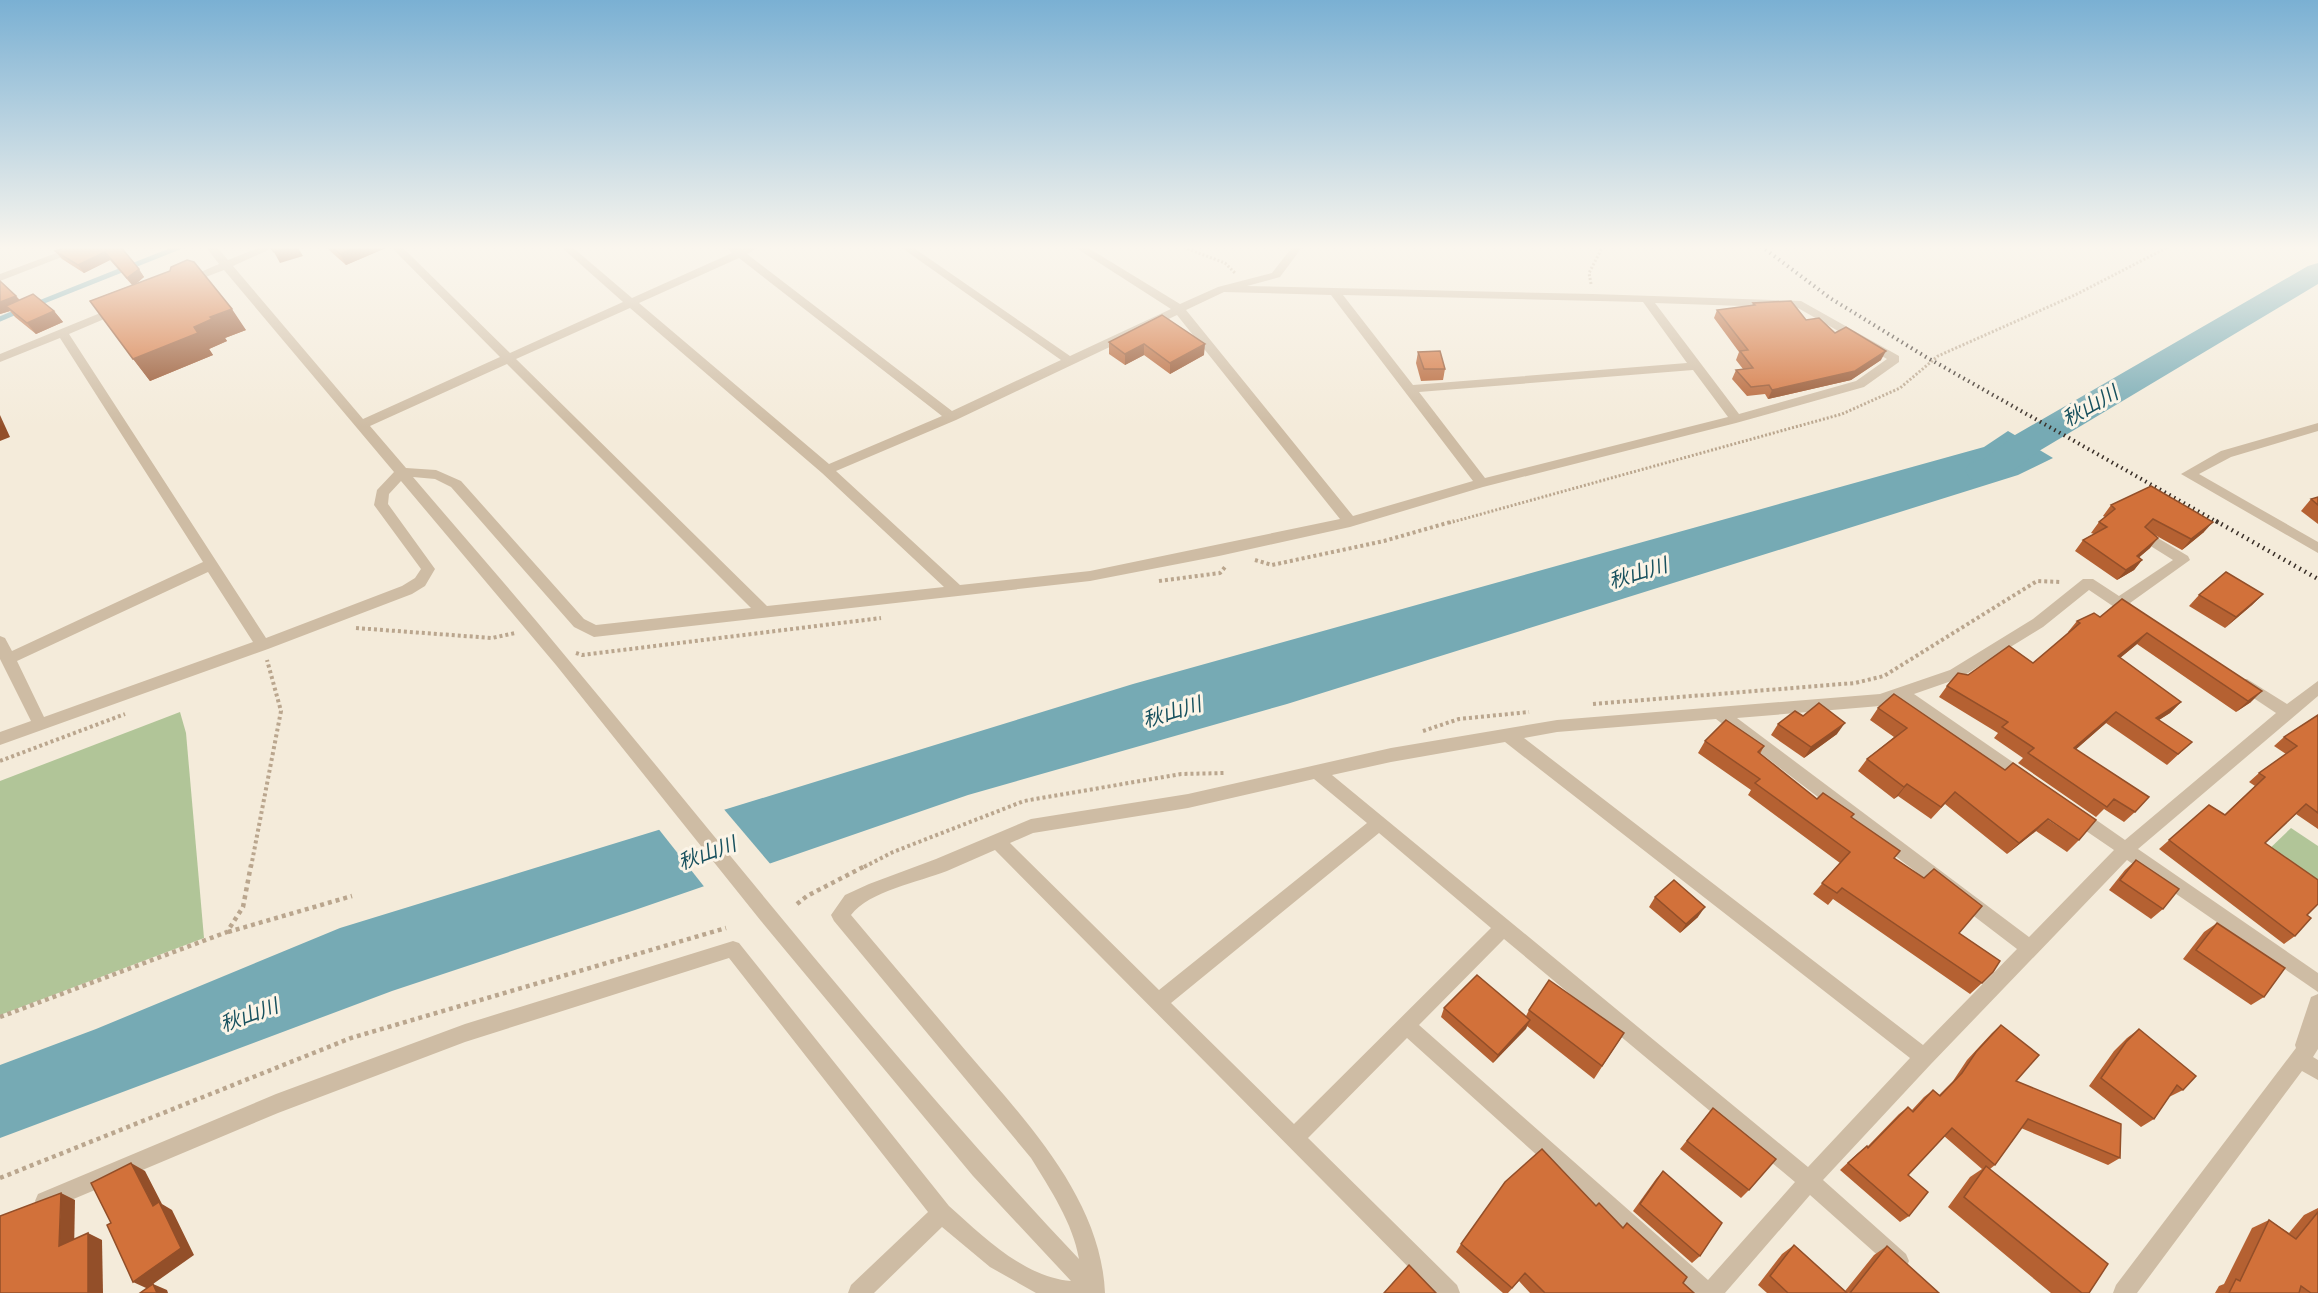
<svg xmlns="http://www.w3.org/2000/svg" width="2318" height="1293" font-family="'Golos Text','Noto Sans JP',sans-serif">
  <rect width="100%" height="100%" fill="#f4ebda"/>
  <g fill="#b1c598">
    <polygon points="180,712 186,733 204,938 0,1015 0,781"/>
    <polygon points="2291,828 2318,846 2318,889 2265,853"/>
  </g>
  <polygon fill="#76aab4" points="2008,431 2053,458 2018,475 1287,704 968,795 635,910 392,991 0,1138 0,1065 96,1029 340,928 1133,684 1984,447"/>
  <polygon fill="#f4ebda" points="722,807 772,866 706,889 657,827"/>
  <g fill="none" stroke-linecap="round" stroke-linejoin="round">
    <g stroke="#76aab4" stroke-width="5">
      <polyline points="34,305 182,246"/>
      <polyline points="0,319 21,310"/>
    </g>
    <path fill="#76aab4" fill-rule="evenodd" d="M2318,263V284L2039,451C2018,467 1998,487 1970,479L1965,471L1970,463L1984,459L2015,435L2308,266Z"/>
    <g stroke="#baa68e" stroke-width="3" stroke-dasharray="2 2" stroke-linecap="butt">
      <polyline points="1180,246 1225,263 1235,273"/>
      <polyline points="1591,284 1589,273 1603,246"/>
      <polyline points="1449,523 1842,414 1900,388 1938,356 2075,295 2170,246"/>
    </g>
    <g stroke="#baa68e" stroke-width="4" stroke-dasharray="3 3" stroke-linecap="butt">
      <polyline points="1255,560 1272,565 1384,541 1454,521"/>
      <polyline points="1159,581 1220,573 1226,566"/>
      <polyline points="356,628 492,638 515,633"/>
      <polyline points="576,653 582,655 881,618"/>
      <polyline points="1593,704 1855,683 1884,676 2037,581 2061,582"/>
      <polyline points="1423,731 1459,719 1529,712"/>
      <polyline points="0,761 125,714"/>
      <polyline points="251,867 281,711 267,660"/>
      <polyline points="864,867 893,852 1024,801 1181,774 1225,773"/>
    </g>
    <g stroke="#baa68e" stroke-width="4.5" stroke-dasharray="4 4" stroke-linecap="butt">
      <polyline points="797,904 807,896 867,865"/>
      <polyline points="228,932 352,896"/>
      <polyline points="0,1017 227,932 243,907 251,865"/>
      <polyline points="0,1178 351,1038 726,928"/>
    </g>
    <g fill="#cebca4" fill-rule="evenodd">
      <polygon points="75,246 90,246 0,281 0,274"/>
      <path d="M205,246H216L228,260L263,246H277L233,266L363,419L500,357L390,246H401L510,353L623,302L560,246H571L632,298L732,253L725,246H737L741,249L748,246H761L747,254L952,411L1061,360L899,246H911L1070,356L1171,309L1073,246H1085L1180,304L1218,287L1272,273L1293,246H1303L1280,277L1247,286L1593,294L1801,301L1899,356V362L1864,387L1736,423L1483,487L1350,527L1219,556L1090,581L594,637L574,627L451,487L435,479L413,477C464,537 517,597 567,658C736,860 898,1068 1079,1259C1073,1223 1050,1189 1031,1158L834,921L831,915L845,895L869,884L936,859L1031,819L1188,794L1391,748L1557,720L1880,694L1950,670L2033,619L2083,579H2093L2119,596L2173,560L2141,540L2139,536L2146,531L2188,556L2190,560L2130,603L2141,613L2139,617H2129L2089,590L2043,627L1960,678L1914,694L2030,774L2032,779L2030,784L2024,786L2018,784L1899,700L1880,706L1737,718L2029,937L2114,850L2070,820L2068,815L2070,810L2076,808L2082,810L2125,840L2276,713L2237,687L2234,683L2237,679H2247L2287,704L2318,681V696L2138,849L2318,973V992L2127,860L1931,1064L1823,1180L1906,1254L1909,1261L1906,1268L1899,1271L1892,1268L1810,1195L1725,1293H1690L1407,1038L1308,1138L1457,1285L1460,1293H1434L995,850C979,857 963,864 947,871C919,882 869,891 851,915C889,960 928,1006 966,1051C1025,1120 1101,1198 1105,1293H1036L990,1267L942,1227L874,1293H848L851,1285L928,1212L729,958L465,1042L278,1113L45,1211L38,1208L35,1201L38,1194L276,1094L465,1024L733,941L739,943L949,1206C983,1236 1023,1277 1071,1281L973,1176L761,921L556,665L401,481L389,494L388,504L435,569L425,586L412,594L268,649L0,745V732L31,721L0,659V636L5,638L12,651L203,562L60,338L0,362V354L115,307H123V311L69,334L266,638L402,586L415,578L421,569L374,505L377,490L394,472L224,270L190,283L186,284L180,281L219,264ZM739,258L942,416L829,464L639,303ZM1224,292L1331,295L1473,481L1353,516L1186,310ZM1343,295L1643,302L1687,363L1413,385ZM1655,303L1798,308L1887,359L1856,381L1739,414ZM630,308L822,473L944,587L767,606L516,359ZM1177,315L1340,519L1090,571L960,585L836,471L956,420ZM507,364L751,608L596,625L584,619L461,481L436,470L406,468L370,426ZM1693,370L1728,417L1485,478L1419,392ZM208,572L253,642L44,717L17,661ZM1716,719L2017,949L1923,1045L1524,738L1557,732ZM1505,742L1910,1058L1808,1167L1332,775L1391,762ZM1314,779L1367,823L1159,990L1010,843L1033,833L1188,808ZM1379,833L1491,928L1294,1124L1171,1003ZM1504,939L1795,1182L1708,1280L1419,1025Z"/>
      <polygon points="2318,423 2318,431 2231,457 2199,474 2318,542 2318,553 2181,474 2221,451"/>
      <polygon points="2318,994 2318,1049 2313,1057 2318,1060 2318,1080 2302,1071 2137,1293 2113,1293 2116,1285 2296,1048 2295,1045 2311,997"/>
    </g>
    <polyline stroke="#382e27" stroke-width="4" stroke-dasharray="1.5 4" stroke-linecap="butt" points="1761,246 1830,298 1926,357 2219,523"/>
    <polyline stroke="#382e27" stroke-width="4.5" stroke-dasharray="1.5 4.5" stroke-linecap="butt" points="2216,521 2318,579"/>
  </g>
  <g fill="#b56132">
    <polygon points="120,246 144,277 137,283 246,330 225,338 227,341 209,349 213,355 150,381 90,301 132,285 110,260 84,273 62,259 55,251"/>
    <polygon points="327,246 387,246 388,247 346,265 329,250"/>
    <polygon points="0,281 20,300 54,311 63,322 36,334 15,317 10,311 0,314"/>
    <polygon points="1753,303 1806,320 1835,333 1881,360 1851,380 1768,399 1765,394 1747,396 1732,379 1736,370 1743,369 1736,360 1739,352 1714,318 1717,310 1752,306"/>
    <polygon points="1162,315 1204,355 1170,374 1144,355 1125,365 1109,354 1109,342"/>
    <polygon points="1418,352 1445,369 1443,380 1421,381 1416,363"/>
    <polygon points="2318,497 2318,524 2301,511 2311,499"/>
    <polygon points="2111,505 2204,532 2182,550 2155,535 2150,548 2138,558 2142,560 2134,570 2117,580 2075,551 2083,540 2094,534 2091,533 2099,522 2105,517 2103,516"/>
    <polygon points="2263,594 2252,605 2225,628 2189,606 2199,595"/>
    <polygon points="2122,599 2251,702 2236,712 2137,644 2120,658 2181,702 2170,713 2159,720 2181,752 2167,765 2106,723 2076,749 2135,812 2124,822 2104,809 2096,817 2018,763 2023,758 1994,738 1998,733 1939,697 1947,686 1968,675 2033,663 2069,633 2068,632 2077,621 2100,617"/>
    <polygon points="1878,708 2079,840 2067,852 2036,831 2007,854 1945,804 1931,819 1898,796 1894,799 1858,771 1867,759 1894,737 1870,720"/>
    <polygon points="2318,715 2318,829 2296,814 2265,843 2307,915 2295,936 2284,944 2159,849 2209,805 2224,815 2255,786 2249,782 2259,773 2286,754 2274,746 2284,737"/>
    <polygon points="1803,716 1837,734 1804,758 1771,735 1778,724"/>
    <polygon points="1705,741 1764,746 1760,754 1817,799 1851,818 1894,858 1959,933 1982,983 1970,994 1833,899 1828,905 1813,894 1840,863 1748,795 1751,790 1698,753"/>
    <polygon points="2136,860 2163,909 2151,919 2109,890 2125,870"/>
    <polygon points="1655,897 1698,917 1680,933 1649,907"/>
    <polygon points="2217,923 2264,997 2251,1005 2183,959 2204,932"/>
    <polygon points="1444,1008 1526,1016 1529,1010 1624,1033 1594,1079 1527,1026 1493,1063 1441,1017"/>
    <polygon points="2001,1025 2016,1081 2120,1158 2108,1165 2021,1128 1995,1165 1990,1169 2089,1293 2051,1293 1948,1207 1970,1177 1982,1169 1944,1136 1908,1175 1909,1216 1900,1222 1840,1170 1858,1153 1867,1146 1867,1147 1899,1114 1908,1107 1912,1110 1924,1097 1933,1090 1939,1095 1953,1081 1967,1060 1992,1033"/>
    <polygon points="2139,1029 2183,1090 2169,1097 2154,1119 2141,1127 2089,1086 2114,1051 2127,1038"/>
    <polygon points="1713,1108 1749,1190 1741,1198 1680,1149"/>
    <polygon points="1663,1171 1700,1256 1692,1263 1633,1211 1656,1179"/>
    <polygon points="1596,1206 1623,1228 1627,1223 1683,1283 1694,1293 1530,1293 1519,1281 1508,1293 1503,1293 1456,1252 1461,1244"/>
    <polygon points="2318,1208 2318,1293 2215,1293 2219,1286 2224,1284 2252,1228 2269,1220 2289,1233 2304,1215"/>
    <polygon points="1794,1245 1845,1291 1874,1255 1887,1246 1939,1293 1767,1293 1758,1285 1782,1254"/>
  </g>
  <g fill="#934f29">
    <polygon points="149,246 161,246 151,249"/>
    <polygon points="293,246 297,246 303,256 280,263 274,252"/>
    <polygon points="360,246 387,246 388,247 346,265 340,254"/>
    <polygon points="105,252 110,260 84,273 78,265"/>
    <polygon points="139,269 144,277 133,286 127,278"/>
    <polygon points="16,296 24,306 6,306 10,311 0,314 0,302"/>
    <polygon points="232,309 246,330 225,338 227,341 209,349 213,355 150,381 133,359 194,327 210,317"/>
    <polygon points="54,311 63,322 36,334 27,323"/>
    <polygon points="1144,344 1144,355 1125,365 1125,354"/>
    <polygon points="1205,344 1204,355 1170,374 1170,363"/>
    <polygon points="1886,351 1881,360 1851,380 1768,399 1772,390"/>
    <polygon points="0,415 10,437 0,441"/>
    <polygon points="2213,522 2204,532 2182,550 2191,539"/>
    <polygon points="2158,538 2150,548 2128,567 2137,556"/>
    <polygon points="2142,560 2134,570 2117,580 2126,570"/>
    <polygon points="2263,594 2252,605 2225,628 2236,617"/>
    <polygon points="2147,633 2137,644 2109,667 2118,656"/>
    <polygon points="2262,691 2251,702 2236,712 2248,701"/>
    <polygon points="2181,702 2170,713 2146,728 2156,718"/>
    <polygon points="2116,712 2106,723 2065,759 2074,748"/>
    <polygon points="1845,723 1837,734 1804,758 1811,747"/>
    <polygon points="1907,784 1898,796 1894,799 1904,787"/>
    <polygon points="2048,819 2036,831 2007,854 2019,843"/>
    <polygon points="1705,907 1698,917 1680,933 1686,924"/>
    <polygon points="1530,1020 1526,1029 1493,1063 1498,1055"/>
    <polygon points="131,1163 145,1171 162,1204 172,1210 194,1255 153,1284 167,1290 168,1293 157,1293 133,1282 153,1206"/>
    <polygon points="61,1193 75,1200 74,1253 59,1246"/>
    <polygon points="88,1233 102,1240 103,1293 88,1293"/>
  </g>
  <g fill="#d2713a" stroke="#934f29" stroke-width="1.5">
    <polygon points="70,246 120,246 139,269 127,278 105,252 78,265 55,251"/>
    <polygon points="269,246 293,246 274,252"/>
    <polygon points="330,246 360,246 340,254"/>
    <polygon points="187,260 194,262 232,309 210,317 212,319 194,327 198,333 133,359 90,301 170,271 171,267"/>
    <polygon points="0,281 16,296 0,302"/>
    <polygon points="33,294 54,311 27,323 6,306"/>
    <polygon points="1791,301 1806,320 1819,318 1835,333 1846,327 1886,351 1855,371 1772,390 1769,385 1751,387 1736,370 1753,368 1740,351 1748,350 1717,310 1755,305 1753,303"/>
    <polygon points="1162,315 1205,344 1170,363 1144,344 1125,354 1109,342"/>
    <polygon points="1440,351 1445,369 1424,369 1418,352"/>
    <polygon points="2151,486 2213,522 2191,539 2153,519 2145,527 2158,538 2137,556 2142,560 2126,570 2083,540 2107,527 2099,522 2115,509 2111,505"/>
    <polygon points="2318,497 2318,505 2311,499"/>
    <polygon points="2226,572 2263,594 2236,617 2199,595"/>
    <polygon points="2122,599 2262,691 2248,701 2147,633 2118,656 2181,702 2156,718 2192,742 2178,754 2116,712 2074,748 2149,797 2135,812 2114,799 2107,807 2028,753 2034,748 2002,727 2008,722 1947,686 1958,673 1968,675 2009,646 2033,663 2080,623 2077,621 2094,613 2100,617"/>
    <polygon points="1894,694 2005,770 2013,763 2096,820 2079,840 2048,819 2019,843 1955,792 1941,807 1907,784 1904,787 1867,759 1907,728 1878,708"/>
    <polygon points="1819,703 1845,723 1811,747 1778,724 1795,711 1803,716"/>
    <polygon points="2318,715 2318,813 2306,804 2265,843 2318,880 2318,904 2307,915 2311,918 2295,936 2169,840 2209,805 2225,815 2265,777 2259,773 2297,746 2284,737"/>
    <polygon points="1726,720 1764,746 1758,752 1817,799 1823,793 1854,814 1851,817 1900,851 1894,858 1924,878 1934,869 1982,906 1959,933 2000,961 1993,972 1982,983 1842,888 1837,893 1822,883 1850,852 1755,783 1760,779 1705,741"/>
    <polygon points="2136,860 2179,889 2163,909 2120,880"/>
    <polygon points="1674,880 1705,907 1686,924 1655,897"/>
    <polygon points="2217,923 2285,968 2264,997 2196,950"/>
    <polygon points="1477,975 1530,1020 1498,1055 1444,1008"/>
    <polygon points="1549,980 1624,1033 1602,1066 1529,1010"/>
    <polygon points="2001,1025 2039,1055 2016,1081 2121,1124 2120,1158 2028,1119 1995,1165 1952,1128 1908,1175 1928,1192 1909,1216 1848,1163 1867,1146 1868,1148 1908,1107 1913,1112 1933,1090 1940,1096 1962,1073 1976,1052"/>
    <polygon points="2139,1029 2196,1076 2183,1090 2177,1085 2154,1119 2101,1078 2126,1042"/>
    <polygon points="1713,1108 1776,1159 1749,1190 1687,1141"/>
    <polygon points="1542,1149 1596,1206 1599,1203 1623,1228 1627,1223 1687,1277 1683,1283 1694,1293 1545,1293 1525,1273 1512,1288 1461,1244 1505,1182"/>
    <polygon points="131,1163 153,1206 159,1202 181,1248 133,1282 107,1225 111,1223 91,1183"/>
    <polygon points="1986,1166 2108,1264 2089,1293 2082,1293 1964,1197"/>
    <polygon points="1663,1171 1722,1223 1700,1256 1640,1204"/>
    <polygon points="61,1193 59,1246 88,1233 88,1293 0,1293 0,1216"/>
    <polygon points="2318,1212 2318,1293 2311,1293 2301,1286 2299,1293 2229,1293 2236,1279 2240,1281 2269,1220 2296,1239"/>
    <polygon points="1794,1245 1847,1293 1788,1293 1770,1276"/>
    <polygon points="1887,1246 1939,1293 1850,1293"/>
    <polygon points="1409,1265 1436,1293 1384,1293"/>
    <polygon points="153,1284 157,1293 140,1293"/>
  </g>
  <linearGradient id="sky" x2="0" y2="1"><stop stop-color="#7ab0d3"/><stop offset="0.58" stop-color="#faf6ee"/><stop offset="1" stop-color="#faf6ee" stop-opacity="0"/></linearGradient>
  <rect width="2318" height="427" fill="url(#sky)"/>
  <g text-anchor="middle" stroke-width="6" stroke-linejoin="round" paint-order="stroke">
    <g font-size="20" font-style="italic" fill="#18515e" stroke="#fbf4e7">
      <text transform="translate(2090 406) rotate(-30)" y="7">秋山川</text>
      <text transform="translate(1638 573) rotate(-17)" y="7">秋山川</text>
      <text transform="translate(1172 712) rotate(-17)" y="7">秋山川</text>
      <text transform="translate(707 853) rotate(-20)" y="7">秋山川</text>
      <text transform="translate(249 1015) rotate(-20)" y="7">秋山川</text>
    </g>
  </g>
</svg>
